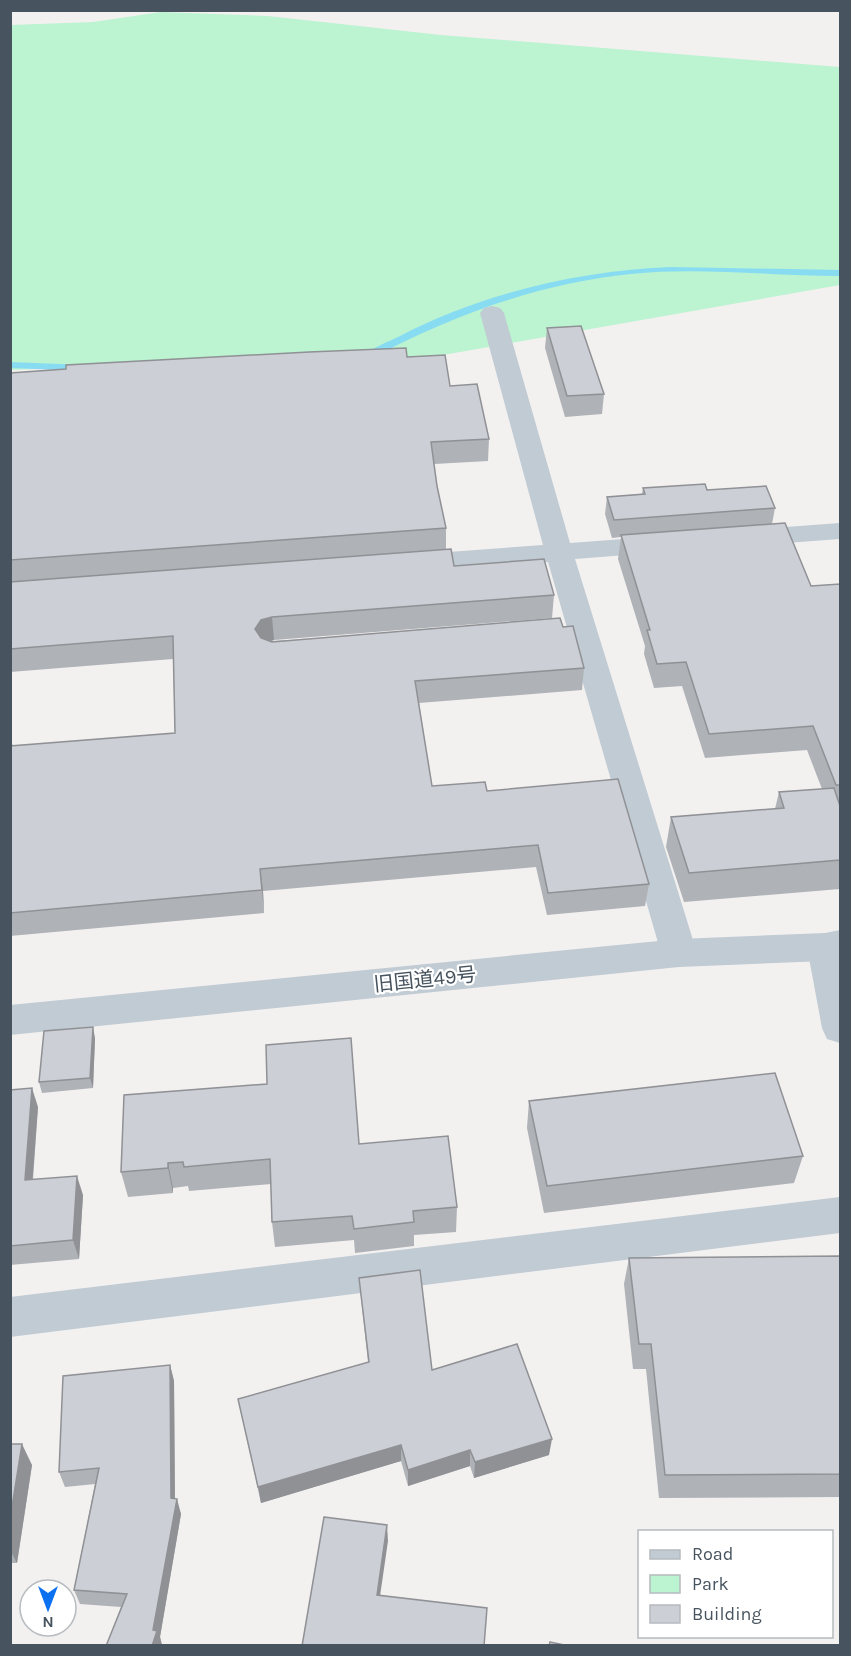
<svg xmlns="http://www.w3.org/2000/svg" width="851" height="1656" font-family="Karla,'Noto Sans JP',sans-serif">
  <rect width="100%" height="100%" fill="#f3f0f0"/>
  <polygon fill="#bcf3d1" points="161,12 268,16 441,35 840,67 840,285 352,371 62,368 11,370 10,25 93,22"/>
  <g fill="none" stroke-linecap="round" stroke-linejoin="round">
    <g fill="#87dcf2" fill-rule="evenodd">
      <path d="M671,267L840,270V276C772,276 699,267 631,274C540,283 453,315 372,358L364,356C373,347 388,342 400,336C479,294 582,270 671,267Z"/>
      <polygon points="10,362 85,365 90,368 85,371 10,368"/>
    </g>
    <g fill="#c0cbd3" fill-rule="evenodd">
      <polygon points="492,306 500,308 504,313 570,543 664,536 674,538 678,544 674,550 664,552 575,559 697,953 691,963 679,967 667,963 661,953 548,562 407,573 397,570 393,564 397,558 407,555 543,545 480,313 484,308"/>
      <polygon points="840,523 840,539 745,546 735,544 731,538 735,532 745,530"/>
      <polygon points="825,933 837,937 840,943 840,1043 827,1039 822,1028 807,947 813,937"/>
      <polygon points="840,1197 840,1233 10,1337 10,1297"/>
    </g>
    <polygon fill="#c0cbd3" fill-rule="evenodd" points="840,930 840,958 825,961 679,967 10,1035 10,1005 679,939 825,933"/>
  </g>
  <g fill="#afb2b7">
    <polygon points="547,328 604,394 602,414 565,417 545,348"/>
    <polygon points="407,357 450,386 489,439 488,461 434,464 437,486 446,528 446,550 454,566 554,595 552,618 274,640 270,641 563,627 584,668 582,690 419,703 432,786 487,791 649,884 645,906 547,915 536,867 263,891 264,913 10,936 10,738 13,746 175,733 173,659 10,672 10,373"/>
    <polygon points="643,488 707,490 775,508 772,524 811,586 840,584 840,889 684,902 666,847 671,817 775,809 779,792 822,789 807,750 705,758 682,686 654,688 644,654 645,646 618,559 621,537 612,538 605,514 607,497 642,494"/>
    <polygon points="95,1038 93,1088 42,1093 39,1082"/>
    <polygon points="10,1090 38,1107 33,1180 83,1195 79,1259 10,1265"/>
    <polygon points="124,1095 359,1144 457,1207 456,1232 414,1235 414,1246 355,1253 354,1240 275,1247 272,1222 271,1184 189,1191 188,1186 173,1188 173,1193 128,1197 121,1172"/>
    <polygon points="529,1101 803,1156 794,1183 544,1213 527,1128"/>
    <polygon points="840,1256 840,1497 659,1498 646,1369 633,1369 624,1284 629,1258"/>
    <polygon points="359,1278 432,1370 549,1455 474,1478 470,1466 408,1486 401,1461 261,1503 238,1399 368,1362"/>
    <polygon points="170,1365 174,1381 175,1499 181,1514 160,1637 162,1645 106,1646 121,1607 80,1604 74,1590 95,1484 65,1487 59,1472"/>
    <polygon points="10,1444 32,1465 17,1563 10,1563"/>
  </g>
  <g fill="#8f9195">
    <polygon points="272,617 274,640 263,643 255,629 261,620"/>
    <polygon points="260,869 263,891 264,913 262,890"/>
    <polygon points="93,1027 95,1038 93,1088 90,1078"/>
    <polygon points="32,1088 38,1107 31,1199 25,1180"/>
    <polygon points="168,1163 173,1188 173,1193 168,1168"/>
    <polygon points="77,1176 83,1195 79,1259 73,1240"/>
    <polygon points="170,1365 174,1381 175,1509 177,1499 181,1514 160,1637 162,1645 152,1646"/>
    <polygon points="552,1439 549,1455 474,1478 475,1462"/>
    <polygon points="22,1444 32,1465 17,1563 10,1550 10,1519"/>
    <polygon points="401,1445 401,1461 261,1503 258,1487"/>
    <polygon points="470,1450 470,1466 408,1486 408,1470"/>
    <polygon points="387,1525 388,1541 378,1610 377,1595"/>
  </g>
  <g fill="#cccfd5" stroke="#8f9195" stroke-width="1.5">
    <polygon points="581,326 604,394 567,396 547,328"/>
    <polygon points="406,348 407,357 445,355 450,386 477,384 489,439 431,442 437,486 446,528 10,560 10,373 66,369 66,365 309,352"/>
    <polygon points="705,484 707,490 766,486 775,508 614,520 607,497 645,494 643,488"/>
    <polygon points="785,523 811,586 840,584 840,785 836,785 813,726 709,734 686,662 657,664 647,630 650,630 621,535"/>
    <polygon points="451,549 454,566 544,559 554,595 272,617 261,620 255,629 261,638 272,642 560,618 563,627 573,626 584,668 415,681 432,786 485,782 487,791 618,779 649,884 548,893 538,845 260,869 262,890 10,913 10,746 175,733 173,636 10,649 10,582"/>
    <polygon points="834,788 840,806 840,860 689,873 671,817 784,808 779,792"/>
    <polygon points="93,1027 90,1078 39,1082 44,1031"/>
    <polygon points="351,1038 359,1144 448,1136 457,1207 413,1211 414,1222 354,1229 352,1216 272,1222 270,1159 184,1167 183,1162 168,1163 168,1168 121,1172 124,1095 267,1084 266,1045"/>
    <polygon points="775,1073 803,1156 547,1186 529,1101"/>
    <polygon points="32,1088 25,1180 77,1176 73,1240 10,1246 10,1090"/>
    <polygon points="840,1256 840,1474 665,1475 651,1344 639,1344 629,1258"/>
    <polygon points="420,1270 432,1370 517,1344 552,1439 475,1462 470,1450 408,1470 401,1445 258,1487 238,1399 369,1362 359,1278"/>
    <polygon points="170,1365 171,1498 177,1499 153,1630 157,1631 152,1646 106,1646 127,1594 74,1590 99,1468 59,1472 63,1376"/>
    <polygon points="10,1444 22,1444 10,1519"/>
    <polygon points="324,1517 387,1525 377,1595 487,1608 484,1646 302,1646"/>
    <polygon points="550,1642 569,1646 549,1646"/>
  </g>
  <g text-anchor="middle" stroke-width="4.5" stroke-linejoin="round" paint-order="stroke">
    <g font-size="20" fill="#47545f" stroke="#fff">
      <text transform="translate(425 979) rotate(-6)" y="7">旧国道49号</text>
    </g>
  </g>
  <rect width="851" height="1656" fill="none" stroke="#47545f" stroke-width="24"/>
  <rect x="638" y="1530" width="195" height="108" fill="#ffffff" stroke="#b5bbbf" stroke-width="1.5"/>
  <rect x="650" y="1550" width="30" height="9" fill="#c0cbd3" stroke="#b5bbbf" stroke-width="1.5"/>
  <text x="692" y="1560" font-size="18" fill="#47545f">Road</text>
  <rect x="650" y="1575" width="30" height="18" fill="#bcf3d1" stroke="#b5bbbf" stroke-width="1.5"/>
  <text x="692" y="1590" font-size="18" fill="#47545f">Park</text>
  <rect x="650" y="1605" width="30" height="18" fill="#cccfd5" stroke="#b5bbbf" stroke-width="1.5"/>
  <text x="692" y="1620" font-size="18" fill="#47545f">Building</text>
  <g transform="translate(48 1608) rotate(180)"><circle r="28" fill="#ffffff" stroke="#b5bbbf" stroke-width="1.5"/>
  <path d="M0-4.5L10 22L0 15L-10 22Z" fill="#0c71f1"/>
  <text y="-9" font-size="16" font-weight="bold" text-anchor="middle" fill="#47545f">N</text>
  </g>
</svg>
